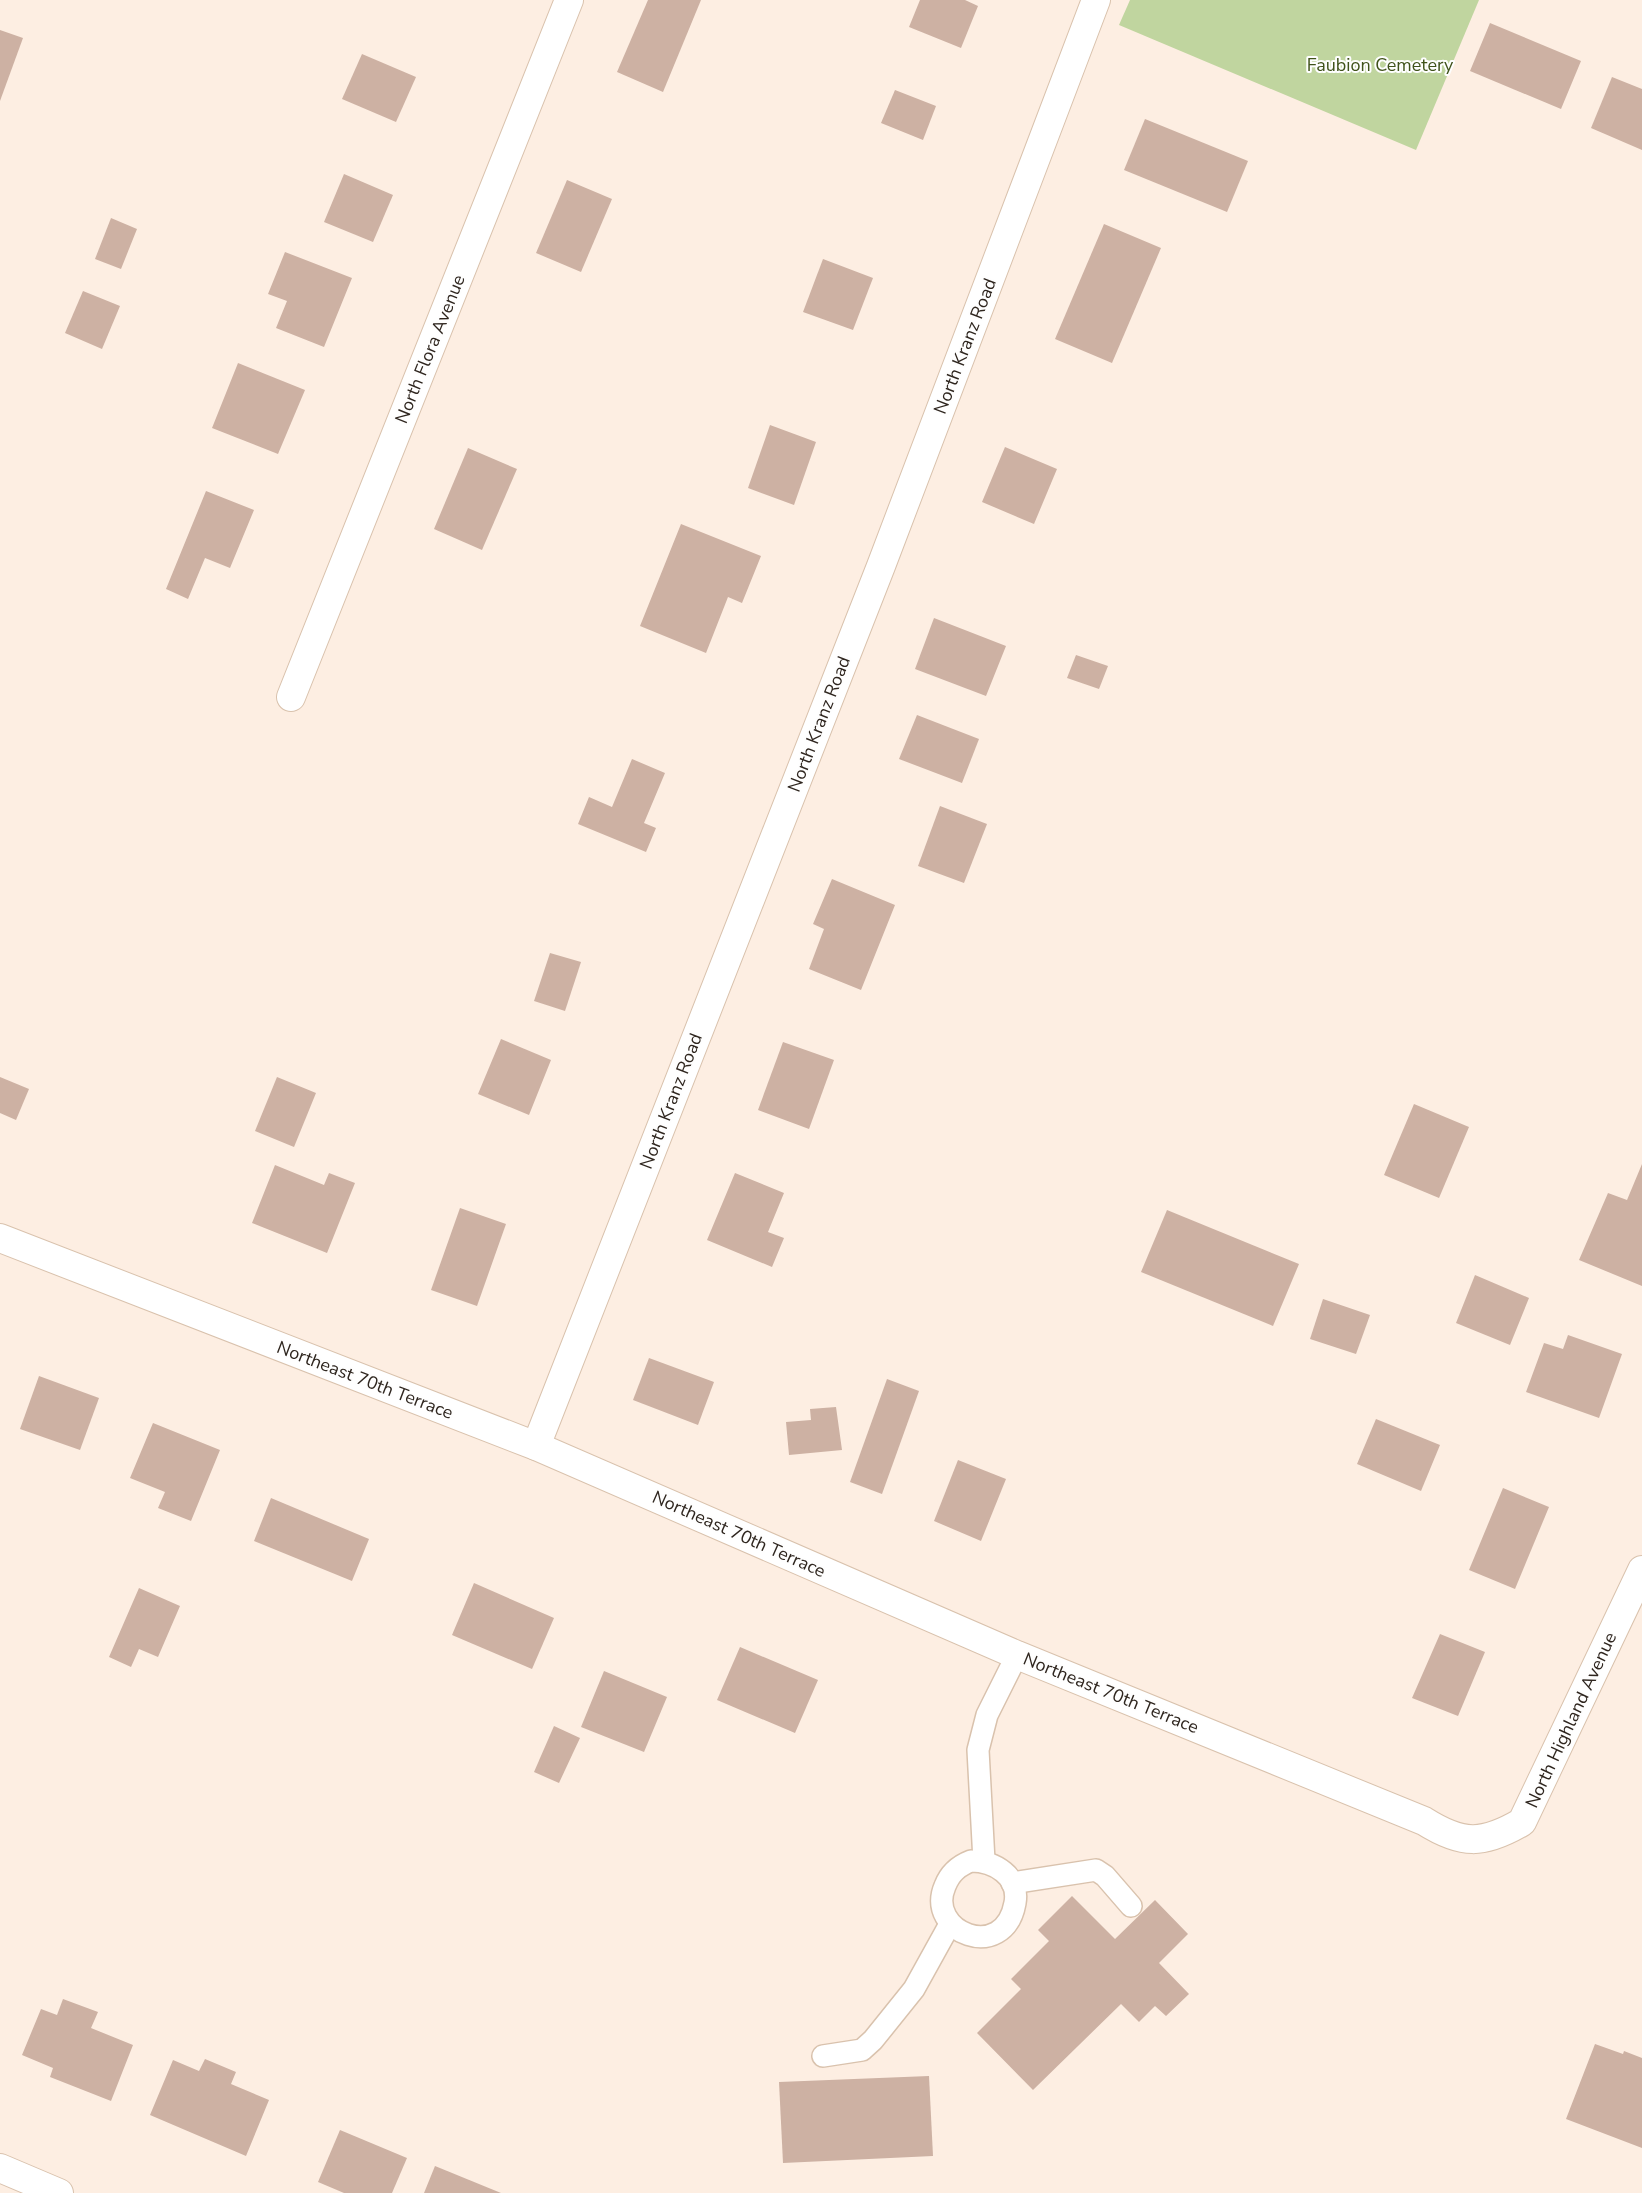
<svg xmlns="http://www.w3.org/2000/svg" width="1642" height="2193" font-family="'Nunito Sans',sans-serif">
  <rect width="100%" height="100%" fill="#fdeee2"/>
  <polygon fill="#c0d59f" points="1130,0 1479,0 1416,150 1119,25"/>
  <g fill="#cdb1a3">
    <polygon points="648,0 701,0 663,92 617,72"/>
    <polygon points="920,0 965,0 978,6 961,48 909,27"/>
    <polygon points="1490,23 1581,61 1561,109 1470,71"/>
    <polygon points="0,30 23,38 0,101"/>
    <polygon points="362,54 416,77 396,122 342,99"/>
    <polygon points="1612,77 1642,89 1642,150 1591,128"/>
    <polygon points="895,90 936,106 923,140 881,123"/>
    <polygon points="1145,119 1248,161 1227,212 1124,170"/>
    <polygon points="344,174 393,195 373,242 324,222"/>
    <polygon points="567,180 612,199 581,272 536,253"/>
    <polygon points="111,218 137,229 121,269 95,259"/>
    <polygon points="1104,224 1161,248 1112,363 1055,339"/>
    <polygon points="285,252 352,278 324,347 276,328 287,301 268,294"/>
    <polygon points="823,259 873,278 853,330 803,312"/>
    <polygon points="83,291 120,306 102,349 65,333"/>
    <polygon points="238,363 305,390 278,454 212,428"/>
    <polygon points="770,425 816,442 794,505 748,488"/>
    <polygon points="1005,447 1057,469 1034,524 982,502"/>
    <polygon points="468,448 517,469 482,550 434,529"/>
    <polygon points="206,491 254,510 230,568 205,558 188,599 166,589"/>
    <polygon points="681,524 761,556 742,603 728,597 706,653 640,626"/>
    <polygon points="934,618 1006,646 986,696 915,669"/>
    <polygon points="1076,655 1108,666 1099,689 1067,678"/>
    <polygon points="917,715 979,739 962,783 899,759"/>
    <polygon points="632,759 665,773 644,823 656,828 646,852 578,824 589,797 612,807"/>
    <polygon points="940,806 987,824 964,883 918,866"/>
    <polygon points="832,879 895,905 861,990 809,969 824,929 813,924"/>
    <polygon points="550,953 581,962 565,1011 534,1001"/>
    <polygon points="501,1039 551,1060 529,1115 478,1094"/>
    <polygon points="783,1042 834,1060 809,1129 758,1110"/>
    <polygon points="0,1077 29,1089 16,1120 0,1113"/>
    <polygon points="277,1077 316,1093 294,1147 255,1131"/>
    <polygon points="1414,1104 1469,1127 1439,1198 1384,1175"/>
    <polygon points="1642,1164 1642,1286 1579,1260 1608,1193 1627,1200"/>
    <polygon points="275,1165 324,1185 329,1173 355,1183 327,1253 252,1223"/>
    <polygon points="735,1173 784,1193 768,1232 784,1238 772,1267 707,1240"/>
    <polygon points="460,1208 506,1224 477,1306 431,1290"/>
    <polygon points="1167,1210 1299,1264 1273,1326 1141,1272"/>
    <polygon points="1475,1275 1529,1298 1510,1345 1456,1323"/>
    <polygon points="1323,1299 1370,1315 1356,1354 1310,1339"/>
    <polygon points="1568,1335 1622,1354 1599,1418 1526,1392 1544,1343 1563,1349"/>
    <polygon points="649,1358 714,1382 698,1425 633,1400"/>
    <polygon points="39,1376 99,1398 80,1450 20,1429"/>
    <polygon points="887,1379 919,1391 882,1494 850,1482"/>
    <polygon points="836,1407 842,1450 789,1455 786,1422 811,1420 810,1409"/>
    <polygon points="1376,1419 1440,1445 1421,1491 1357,1464"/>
    <polygon points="153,1423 220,1450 191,1521 158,1508 165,1492 130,1478"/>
    <polygon points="958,1460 1006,1479 981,1541 934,1521"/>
    <polygon points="1503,1488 1549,1507 1515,1589 1469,1570"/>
    <polygon points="271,1498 369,1539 352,1581 254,1541"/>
    <polygon points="474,1583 554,1618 532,1669 452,1635"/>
    <polygon points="139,1588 180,1606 158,1657 139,1649 131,1667 109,1657"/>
    <polygon points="1440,1634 1485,1652 1458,1716 1412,1698"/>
    <polygon points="740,1647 818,1680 795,1733 717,1700"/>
    <polygon points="604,1671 667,1697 644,1752 581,1727"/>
    <polygon points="554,1726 580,1738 559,1783 534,1772"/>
    <polygon points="1072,1896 1115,1939 1155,1900 1188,1934 1159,1963 1189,1994 1166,2016 1155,2006 1139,2022 1121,2004 1033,2090 977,2033 1021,1989 1011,1979 1049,1941 1038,1930"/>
    <polygon points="63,1999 98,2012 91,2028 133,2045 111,2101 50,2077 53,2068 22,2055 41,2009 57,2015"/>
    <polygon points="1595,2044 1623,2054 1624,2051 1642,2058 1642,2148 1566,2119"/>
    <polygon points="205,2059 236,2072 231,2084 269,2100 246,2156 150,2115 173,2060 199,2071"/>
    <polygon points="929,2076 933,2156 783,2163 779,2082"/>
    <polygon points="340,2130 407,2158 392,2193 344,2193 318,2182"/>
    <polygon points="435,2166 501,2193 424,2193"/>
  </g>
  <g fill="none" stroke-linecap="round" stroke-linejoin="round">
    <defs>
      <g id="lane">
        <path d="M971,1861C994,1861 1020,1876 1015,1903C1004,1964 925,1932 945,1886C950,1873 958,1866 971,1861Z"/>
        <polyline points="984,1861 978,1750 987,1715 1017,1655"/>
        <polyline points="1012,1883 1096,1870 1105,1876 1131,1906"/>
        <polyline points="823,2056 862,2050 873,2040 914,1989 950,1924"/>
      </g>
      <g id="street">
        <polyline points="291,697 569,0"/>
        <path d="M0,1238L536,1446L1017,1655L1424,1821C1462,1845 1483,1845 1522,1822L1642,1570"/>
        <polyline points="536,1446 881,566 1096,0"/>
        <polyline points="0,2168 59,2193"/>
      </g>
    </defs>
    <use href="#lane" stroke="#d9c2ad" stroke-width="24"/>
    <use href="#street" stroke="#d9c2ad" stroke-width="30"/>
    <use href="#lane" stroke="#fff" stroke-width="21"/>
    <use href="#street" stroke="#fff" stroke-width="28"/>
  </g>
  <g text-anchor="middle" stroke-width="4" stroke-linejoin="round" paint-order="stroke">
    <g font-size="18" fill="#3f521a" stroke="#fefefe">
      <text x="1380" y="71">Faubion Cemetery</text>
    </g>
    <g font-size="18" fill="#2f261f" stroke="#fefefe">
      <text transform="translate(965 346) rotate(-69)" y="6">North Kranz Road</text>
      <text transform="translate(430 349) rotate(-68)" y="6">North Flora Avenue</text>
      <text transform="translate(819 724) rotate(-69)" y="6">North Kranz Road</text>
      <text transform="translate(671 1101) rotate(-69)" y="6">North Kranz Road</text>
      <text transform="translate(365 1380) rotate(21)" y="6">Northeast 70th Terrace</text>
      <text transform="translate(739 1534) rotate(24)" y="6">Northeast 70th Terrace</text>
      <text transform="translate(1111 1693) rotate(22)" y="6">Northeast 70th Terrace</text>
      <text transform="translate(1571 1720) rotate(-65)" y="6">North Highland Avenue</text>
    </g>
  </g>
</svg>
